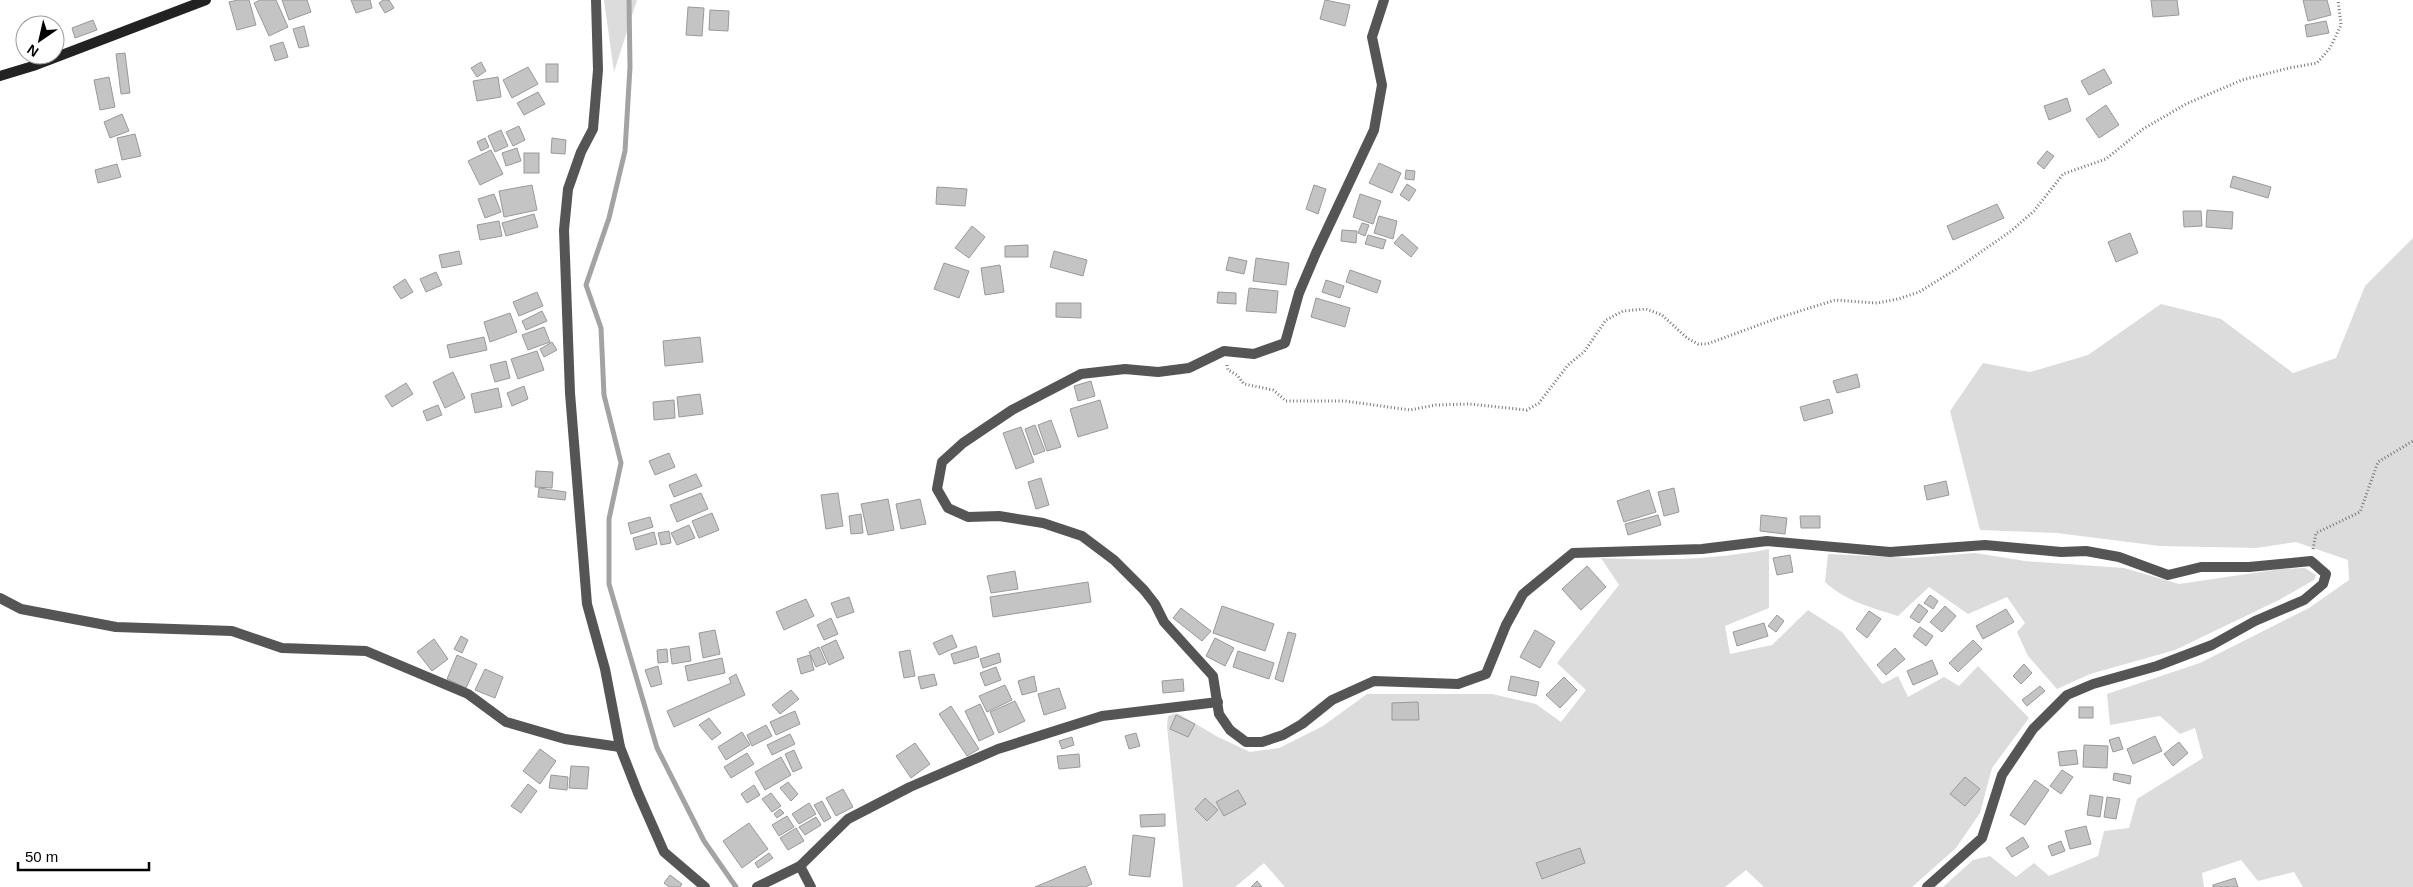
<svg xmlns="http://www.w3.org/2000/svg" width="2413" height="887" font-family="Arial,sans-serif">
  <rect width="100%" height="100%" fill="#fff"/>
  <g fill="#dcdcdc">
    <polygon points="604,0 637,0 614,72"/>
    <polygon points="2413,238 2413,887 2303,887 2294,872 2258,881 2241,860 2202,873 2204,887 1943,887 1973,860 1990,856 2016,877 2034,863 2049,876 2098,856 2104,831 2129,828 2137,799 2203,758 2195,728 2180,734 2160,716 2110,725 2107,694 2200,663 2309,608 2349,580 2348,560 2296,542 2256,548 2160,546 2057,533 1980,530 1950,411 1983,363 2030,372 2088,355 2161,304 2221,319 2293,373 2336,358 2365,286"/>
    <path d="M1769,549V608L1725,626L1730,654L1772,645L1808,610L1842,632L1882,684L1898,676L1908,697L1944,677L1959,686L1978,666L2029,718L1992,768L1980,813L1956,848L1912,887H1764L1746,870L1725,887H1285L1264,863L1235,887H1183L1167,726L1168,716L1177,713L1218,737L1250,752L1279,748L1323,726L1367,694H1492L1536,704L1561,722L1586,690L1557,663L1619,585L1601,558C1658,561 1713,560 1769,549Z"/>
    <path d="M1975,553L2025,561L2124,568L2179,584L2281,569L2305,568L2316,575L2314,580L2279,600L2175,650L2090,674L2057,689L2028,656L2017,632L2025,623L2007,597L1968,614L1929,587L1898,616C1873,608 1845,601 1825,582L1828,554L1912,558Z"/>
  </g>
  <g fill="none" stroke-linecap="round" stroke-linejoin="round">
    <polyline stroke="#a3a3a3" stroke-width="5" points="629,0 630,67 625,151 609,218 586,285 601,328 604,395 621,463 609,519 609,584 657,748 704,841 736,887"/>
  </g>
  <g fill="#c4c4c4" stroke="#999">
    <polygon points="238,0 249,0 256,25 237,30 229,2"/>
    <polygon points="260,0 276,0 288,27 269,36 254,3"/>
    <polygon points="282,0 307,0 311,12 289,20"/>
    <polygon points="351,0 370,0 372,8 356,13"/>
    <polygon points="383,0 389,0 394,8 385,13 379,3"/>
    <polygon points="1325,0 1350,5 1345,26 1320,19"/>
    <polygon points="2151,0 2177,0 2179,15 2153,17"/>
    <polygon points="2303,0 2327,0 2331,15 2308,21"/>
    <polygon points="688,7 704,8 702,36 686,35"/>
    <polygon points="710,10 729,11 728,31 709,30"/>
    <polygon points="93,20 97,30 75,38 72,28"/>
    <polygon points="2326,21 2329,33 2307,37 2305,25"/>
    <polygon points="304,26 309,46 299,48 293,29"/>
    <polygon points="283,42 288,57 275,61 270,46"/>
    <polygon points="125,53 130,93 121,94 116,54"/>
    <polygon points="481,62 486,71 477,77 471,68"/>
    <rect x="546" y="64" width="12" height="18"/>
    <polygon points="528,67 538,84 512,98 503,80"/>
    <polygon points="2104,69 2112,83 2089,95 2081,81"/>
    <polygon points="109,77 115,107 100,110 94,80"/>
    <polygon points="498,77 501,97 477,101 473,81"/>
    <polygon points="538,92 545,104 524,115 517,103"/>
    <polygon points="2067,98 2071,111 2049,120 2044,106"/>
    <polygon points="2106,105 2119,125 2099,138 2086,119"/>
    <polygon points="122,114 129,131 110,138 104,122"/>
    <polygon points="519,126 525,140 513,146 506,132"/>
    <polygon points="501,130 508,146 495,152 488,136"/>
    <polygon points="135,134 141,156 122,160 117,138"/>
    <polygon points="485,138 489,147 481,151 477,142"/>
    <polygon points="552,138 566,140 565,154 551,153"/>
    <polygon points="517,148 521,161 506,166 502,153"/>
    <polygon points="491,150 503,174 480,185 468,161"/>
    <polygon points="2047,151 2054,156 2044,169 2037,163"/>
    <rect x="524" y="153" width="15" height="20"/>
    <polygon points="1379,163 1401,173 1392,193 1369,183"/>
    <polygon points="117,164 121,177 98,183 95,170"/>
    <polygon points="1406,170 1415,171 1414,180 1405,179"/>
    <polygon points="2233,176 2271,187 2268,198 2230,187"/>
    <polygon points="1407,184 1416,190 1409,201 1400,195"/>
    <polygon points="532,185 537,210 504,217 499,191"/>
    <polygon points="1314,185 1326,189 1318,214 1306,209"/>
    <polygon points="937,187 967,189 965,206 936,204"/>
    <polygon points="494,194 501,212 485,218 478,199"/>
    <polygon points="1360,194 1381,201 1373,224 1353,217"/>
    <polygon points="1997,204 2004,218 1953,240 1947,226"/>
    <polygon points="2207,210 2233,212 2232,229 2206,227"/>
    <polygon points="2183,211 2201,211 2202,226 2184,227"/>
    <polygon points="534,214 538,227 506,236 502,223"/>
    <polygon points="1379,216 1397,221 1393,239 1374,233"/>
    <polygon points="499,221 502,236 480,240 477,225"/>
    <polygon points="1362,223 1369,225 1365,236 1358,233"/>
    <polygon points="972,226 985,237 969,258 955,248"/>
    <polygon points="1342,230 1357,231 1356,243 1341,241"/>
    <polygon points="2130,233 2138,253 2116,262 2108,242"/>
    <polygon points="1402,234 1418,248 1411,257 1394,243"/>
    <polygon points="1368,235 1386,240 1383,249 1365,244"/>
    <polygon points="1028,245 1028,257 1005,257 1005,246"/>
    <polygon points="459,251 462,264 442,268 439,255"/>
    <polygon points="1054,251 1087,260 1083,276 1050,267"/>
    <polygon points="1229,257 1247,261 1244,274 1226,270"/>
    <polygon points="1256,258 1289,263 1286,285 1253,281"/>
    <polygon points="944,263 969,271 959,298 934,289"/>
    <polygon points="1000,265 1004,292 985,295 981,268"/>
    <polygon points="1350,270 1381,281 1377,293 1346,282"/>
    <polygon points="436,272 442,285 426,292 420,279"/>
    <polygon points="405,279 413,292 401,299 393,287"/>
    <polygon points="1326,280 1344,286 1340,298 1322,292"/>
    <polygon points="1249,288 1278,291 1276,313 1246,311"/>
    <polygon points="537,292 543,306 519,316 513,302"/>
    <polygon points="1218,292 1236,293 1236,304 1217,303"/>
    <polygon points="1316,298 1350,308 1345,327 1311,317"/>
    <polygon points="1056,303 1081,303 1081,318 1056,317"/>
    <polygon points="542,311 547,321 526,330 522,321"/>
    <polygon points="510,313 517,332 490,342 484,322"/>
    <polygon points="544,327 550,342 528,350 522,335"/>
    <polygon points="484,337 487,350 450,358 447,345"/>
    <polygon points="700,337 703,362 665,366 663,341"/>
    <polygon points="552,342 557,350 544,357 540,349"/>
    <polygon points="537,351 544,370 518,379 511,359"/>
    <polygon points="506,361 510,378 495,382 490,365"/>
    <polygon points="453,372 465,398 445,408 433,382"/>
    <polygon points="1857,374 1860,387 1837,393 1833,381"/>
    <polygon points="1091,381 1095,396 1078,401 1074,386"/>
    <polygon points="406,383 413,394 392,407 385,396"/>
    <polygon points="524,386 528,399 512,406 507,393"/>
    <polygon points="498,388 502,407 475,413 471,394"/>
    <polygon points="700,394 703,414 679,417 677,397"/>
    <polygon points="1829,399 1833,413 1804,421 1800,407"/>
    <polygon points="674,400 675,418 654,420 653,402"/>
    <polygon points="1100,400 1108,428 1078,437 1070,409"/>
    <polygon points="438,405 442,415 427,421 423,411"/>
    <polygon points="1051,420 1061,447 1047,451 1038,425"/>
    <polygon points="1035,425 1045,451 1034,455 1025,429"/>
    <polygon points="1021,427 1034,462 1016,469 1003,433"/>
    <polygon points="669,453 675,467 655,475 649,461"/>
    <polygon points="536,471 553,472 552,488 535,487"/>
    <polygon points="696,474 702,486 674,497 669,485"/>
    <polygon points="1041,478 1049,505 1036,509 1028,482"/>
    <polygon points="1946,481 1949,495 1927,500 1924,486"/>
    <polygon points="539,488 566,492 565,500 538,497"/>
    <polygon points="1674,488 1679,512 1664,516 1658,492"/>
    <polygon points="1649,490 1656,512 1624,522 1617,501"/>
    <polygon points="701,493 708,509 677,522 670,505"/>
    <polygon points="838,493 843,526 826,529 821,495"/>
    <polygon points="888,499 894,530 868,535 861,504"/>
    <polygon points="920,499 926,524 901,529 896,504"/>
    <polygon points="712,513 719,530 699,538 692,521"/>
    <polygon points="861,514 863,533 851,534 849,516"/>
    <polygon points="1658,515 1661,525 1628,535 1625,524"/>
    <polygon points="1761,515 1787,518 1785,534 1760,531"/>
    <polygon points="1800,516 1820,516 1820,528 1801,528"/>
    <polygon points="650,517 653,527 631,534 628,523"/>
    <polygon points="689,525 695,538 677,545 671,533"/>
    <polygon points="669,531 671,543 661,545 658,533"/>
    <polygon points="654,532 657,544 636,550 633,538"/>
    <polygon points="1790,555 1793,572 1777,575 1773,558"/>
    <polygon points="1587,566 1606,587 1581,610 1562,589"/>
    <polygon points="1015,571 1018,589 991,593 987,576"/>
    <polygon points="1088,582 1091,602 993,617 990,597"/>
    <polygon points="1930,595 1938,601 1933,609 1924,603"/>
    <polygon points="849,597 854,612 837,618 831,603"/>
    <polygon points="806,599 814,616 784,630 776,612"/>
    <polygon points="1919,604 1928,611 1919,623 1910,617"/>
    <polygon points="1222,606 1274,624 1265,651 1213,633"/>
    <polygon points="1945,606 1956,616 1942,632 1930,622"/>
    <polygon points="1181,608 1211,631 1202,641 1173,618"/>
    <polygon points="2006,609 2014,622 1983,639 1976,626"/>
    <polygon points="1869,611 1881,619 1867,638 1856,629"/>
    <polygon points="1777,615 1784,621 1776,632 1768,626"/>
    <polygon points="831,618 838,634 824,640 817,625"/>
    <polygon points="1764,623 1768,636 1737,646 1733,632"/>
    <polygon points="1920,627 1933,636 1926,646 1913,636"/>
    <polygon points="715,630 720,654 703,658 699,633"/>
    <polygon points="1535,630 1555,642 1540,668 1520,657"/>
    <polygon points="1288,632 1296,634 1283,682 1275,679"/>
    <polygon points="952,635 957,647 939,655 933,643"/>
    <polygon points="461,636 468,640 462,653 454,649"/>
    <polygon points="1215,638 1234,648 1225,666 1206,656"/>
    <polygon points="434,639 448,659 432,671 417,652"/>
    <polygon points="836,640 844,658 829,665 821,647"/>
    <polygon points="1973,640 1982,649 1958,672 1949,663"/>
    <polygon points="689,646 691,661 672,664 670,649"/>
    <polygon points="976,646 979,657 954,664 951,654"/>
    <polygon points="819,647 826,663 816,667 809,652"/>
    <polygon points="1895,648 1905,659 1886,675 1877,665"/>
    <polygon points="667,649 668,662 658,663 657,650"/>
    <polygon points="910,650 915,676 904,678 899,652"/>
    <polygon points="1238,651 1274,663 1269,679 1233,667"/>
    <polygon points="999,653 1001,662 983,668 980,659"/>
    <polygon points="457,655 477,664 466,688 447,679"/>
    <polygon points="810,655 814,670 801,674 797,659"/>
    <polygon points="722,658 725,673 688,681 685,666"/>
    <polygon points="1932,660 1938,674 1913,685 1907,671"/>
    <polygon points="2024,664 2032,673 2021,684 2013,676"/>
    <polygon points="658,666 662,684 651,687 645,670"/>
    <polygon points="996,667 1001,680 985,686 980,673"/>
    <polygon points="485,669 503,677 495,698 475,690"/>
    <polygon points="736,674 745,695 674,727 667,711 731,683 729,678"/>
    <polygon points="934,674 937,685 921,689 918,677"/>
    <polygon points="1034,676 1037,691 1022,695 1018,681"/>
    <polygon points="1511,676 1539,682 1536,696 1508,690"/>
    <polygon points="1564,677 1577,690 1560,708 1546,695"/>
    <polygon points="1183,679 1184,691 1163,693 1162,681"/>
    <polygon points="1005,685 1012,700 987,712 979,696"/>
    <polygon points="2040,686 2045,691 2027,706 2022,700"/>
    <polygon points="1059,688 1066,708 1044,715 1038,694"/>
    <polygon points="791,690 799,699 780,714 772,705"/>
    <polygon points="1015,701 1025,721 999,733 990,712"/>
    <polygon points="1418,702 1419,720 1392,720 1392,703"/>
    <polygon points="980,704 994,734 979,741 965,711"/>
    <polygon points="951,706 979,749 967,756 939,714"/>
    <rect x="2079" y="707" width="14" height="11"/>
    <polygon points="795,711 800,724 776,735 770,722"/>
    <polygon points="1176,715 1195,724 1188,737 1170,729"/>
    <polygon points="709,718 721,733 712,740 699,725"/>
    <polygon points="766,725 772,736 752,746 747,735"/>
    <polygon points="742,732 750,745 726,760 718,747"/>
    <polygon points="1136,733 1140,746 1129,749 1125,736"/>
    <polygon points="790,734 795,744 772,755 767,745"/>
    <polygon points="2155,736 2162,751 2133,764 2127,749"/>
    <polygon points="1072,737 1074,745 1062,749 1059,741"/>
    <polygon points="2119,737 2123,749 2113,752 2109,740"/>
    <polygon points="2179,742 2188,753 2173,766 2164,754"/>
    <polygon points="915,743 930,764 911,778 896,756"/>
    <polygon points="2084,745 2108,746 2107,768 2083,767"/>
    <polygon points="540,749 556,761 540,784 523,771"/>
    <polygon points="794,750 802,768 793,772 785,754"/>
    <polygon points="2076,750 2078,764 2060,766 2058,752"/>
    <polygon points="747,753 754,764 731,778 724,767"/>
    <polygon points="1079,754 1080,767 1059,769 1057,756"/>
    <polygon points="781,757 791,775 765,790 755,772"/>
    <polygon points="571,766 589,767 587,789 569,788"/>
    <polygon points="2062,770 2073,777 2061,794 2050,786"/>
    <polygon points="2114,773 2131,776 2130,784 2113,780"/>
    <polygon points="551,775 568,777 567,790 549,788"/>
    <polygon points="1965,777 1980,789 1965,806 1950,794"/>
    <polygon points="2035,780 2049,790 2025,825 2010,815"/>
    <polygon points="788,782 798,794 791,801 780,788"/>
    <polygon points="528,784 537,791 521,813 511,806"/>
    <polygon points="754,785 760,795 747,803 741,794"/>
    <polygon points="843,789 853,807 836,816 826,798"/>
    <polygon points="1238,790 1246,804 1224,816 1216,802"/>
    <polygon points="771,793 781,806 772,812 762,799"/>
    <polygon points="2090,795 2103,797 2100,817 2087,815"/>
    <polygon points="2107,797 2120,799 2116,819 2104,817"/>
    <polygon points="1205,798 1218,810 1207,821 1195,809"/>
    <polygon points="822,801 831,818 824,822 814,805"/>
    <polygon points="809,803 816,814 799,824 792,814"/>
    <polygon points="780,809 784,813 777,818 774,814"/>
    <polygon points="1165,814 1165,826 1141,827 1140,815"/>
    <polygon points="787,816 794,827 779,836 772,825"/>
    <polygon points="816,817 821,825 805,835 799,827"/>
    <polygon points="749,823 768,849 742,868 723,841"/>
    <polygon points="2086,826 2091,844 2070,849 2065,831"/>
    <polygon points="796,828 804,841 788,850 780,838"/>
    <polygon points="1133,835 1155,838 1150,877 1129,875"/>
    <polygon points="2023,837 2029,847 2012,857 2006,848"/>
    <polygon points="2061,841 2065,851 2052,856 2048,846"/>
    <polygon points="1580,848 1585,863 1542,879 1536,863"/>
    <polygon points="769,853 773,858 758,868 755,863"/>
    <polygon points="1085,866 1092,884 1085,887 1035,887"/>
    <polygon points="670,875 682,884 680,887 669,887 664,883"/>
    <polygon points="2235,878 2238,887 2213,887 2213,885"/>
    <polygon points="1257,881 1262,887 1251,887"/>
  </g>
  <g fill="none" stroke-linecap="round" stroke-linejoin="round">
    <g stroke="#777" stroke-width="3" stroke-dasharray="1 2.5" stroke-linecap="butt">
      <polyline points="1227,365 1228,370 1237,375 1244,384 1273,390 1286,401 1345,401 1410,410 1436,405 1469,404 1527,410 1539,403 1568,365 1584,352 1606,320 1623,311 1646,309 1662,315 1687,338 1698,344 1707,344 1778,318 1835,300 1877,303 1898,299 1919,292 1958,268 2011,231 2034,211 2063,174 2106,159 2143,129 2186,104 2242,80 2289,68 2317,63 2330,48 2341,25 2338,0"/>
      <polyline points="2313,549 2316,533 2360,512 2378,462 2413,441"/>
    </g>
    <g stroke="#555" stroke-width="10">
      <polyline points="596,0 598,70 593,129 581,152 568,189 564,230 570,393 587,604 605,669 620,747 638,793 664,852 705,887"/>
      <polyline points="1384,0 1372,37 1382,85 1374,130 1316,253 1299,293 1285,343 1254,354 1224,351 1189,368 1158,372 1125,369 1081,374 1012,410 963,443 942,462 937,489 948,508 968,517 999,516 1043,523 1082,536 1114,560 1144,590 1155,604 1164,622 1213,676 1219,714 1230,730 1246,742 1262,742 1283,735 1302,724 1332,700 1374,681 1458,684 1486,674 1506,625 1523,594 1573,553 1702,549 1767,541 1890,552 1985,545 2061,552 2086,551 2119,557 2168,575 2201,567 2249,567 2311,561 2326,574 2323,584 2304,600 2255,621 2212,645 2157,666 2093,684 2067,695 2033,729 2002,775 1982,838 1927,887"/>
      <polyline points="0,598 21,609 116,627 232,631 282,648 366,651 468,694 506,722 565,739 620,747"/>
      <polyline points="800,866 848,819 910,787 998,749 1102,716 1218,702"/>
      <polyline points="757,887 800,866 811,887"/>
    </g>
    <polyline stroke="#222" stroke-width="10" points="0,76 33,66 206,0"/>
  </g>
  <g transform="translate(40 40) rotate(214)"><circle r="24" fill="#ffffff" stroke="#999999"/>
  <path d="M0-4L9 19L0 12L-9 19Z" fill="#000000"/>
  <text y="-8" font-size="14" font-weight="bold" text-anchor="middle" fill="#000000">N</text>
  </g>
  <path d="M18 862v8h131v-8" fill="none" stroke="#000000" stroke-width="2.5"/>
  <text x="25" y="862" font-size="15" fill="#000000" stroke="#ffffff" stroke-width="4" paint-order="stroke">50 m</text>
</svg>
